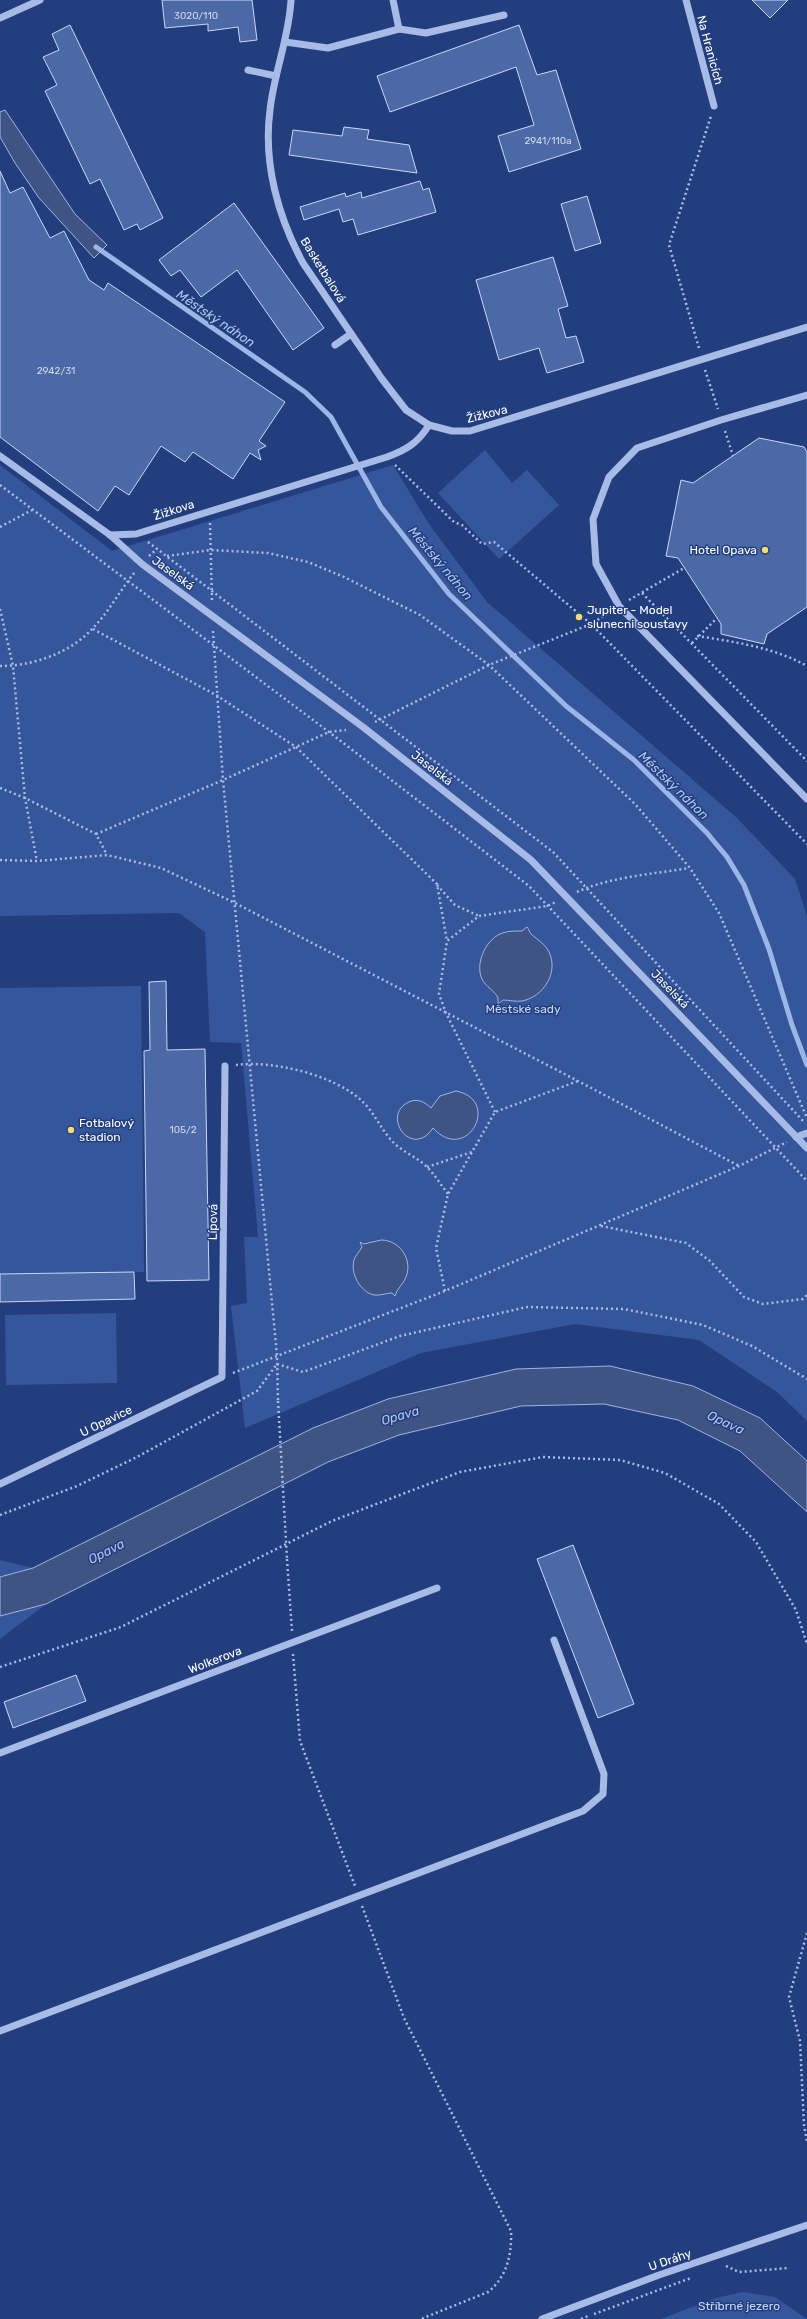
<svg xmlns="http://www.w3.org/2000/svg" width="807" height="2319" font-family="Rubik,sans-serif">
  <rect width="100%" height="100%" fill="#223e7e"/>
  <g fill="#36569c">
    <polygon points="485,450 512,483 527,470 559,505 499,559 438,493"/>
    <polygon points="0,465 112,551 393,465 429,524 487,602 737,818 795,879 807,916 807,1421 777,1392 699,1340 575,1324 421,1353 245,1428 231,1306 247,1303 244,1237 258,1237 241,1043 210,1042 205,932 179,913 0,916"/>
    <polygon points="141,986 144,1272 0,1274 0,988"/>
    <polygon points="116,1313 117,1383 6,1385 5,1315"/>
    <polygon points="0,1560 33,1568 0,1577"/>
    <polygon points="46,1604 0,1639 0,1616"/>
    <polygon points="743,2292 775,2297 807,2319 661,2319 716,2298"/>
  </g>
  <g fill="#405483" stroke="#9bb5e7">
    <polygon points="5,110 75,214 107,245 94,258 39,198 15,163 0,137 0,112"/>
    <path d="M527,927C529,929 529,932 531,934C538,940 545,944 549,952C559,973 543,997 522,1001C516,1002 509,1000 503,1000L498,1004C498,1002 498,1000 498,998C496,992 485,986 482,979C475,964 485,941 500,934C507,931 514,931 522,931Z"/>
    <path d="M456,1091C502,1100 467,1165 433,1128C412,1160 380,1115 409,1102C417,1098 425,1102 431,1108L440,1096Z"/>
    <path d="M381,1240C400,1240 413,1260 406,1277C403,1285 397,1288 395,1296L392,1293C386,1293 380,1296 374,1295C360,1292 350,1273 354,1260C355,1256 360,1251 362,1247L360,1242L364,1244Z"/>
    <polygon points="610,1366 693,1386 760,1418 807,1461 807,1512 740,1451 678,1420 604,1404 521,1406 399,1435 328,1462 46,1604 0,1616 0,1577 33,1568 313,1428 388,1399 516,1369"/>
  </g>
  <g fill="none" stroke-linecap="round" stroke-linejoin="round">
    <polyline stroke="#9bb5e7" stroke-width="5" points="96,247 305,392 331,417 381,507 449,594 566,706 634,760 707,833 727,857 744,885 769,949 792,1025 807,1065"/>
  </g>
  <g fill="#4b68a7" stroke="#cad8f5">
    <polygon points="162,0 252,0 257,40 240,42 238,27 208,31 208,24 165,28"/>
    <polygon points="752,0 788,0 770,18"/>
    <polygon points="70,25 163,218 140,230 137,224 124,230 100,179 90,184 45,91 57,85 43,57 59,50 52,34"/>
    <polygon points="519,25 537,75 556,70 581,149 509,172 498,136 534,125 516,67 390,112 377,76"/>
    <polygon points="344,127 369,130 367,139 409,145 417,173 289,155 293,130 342,136"/>
    <polygon points="0,171 10,193 23,187 50,238 64,231 89,280 104,290 108,283 285,402 259,441 266,446 258,450 261,460 250,453 233,479 193,452 185,462 161,446 129,495 115,486 98,511 0,437"/>
    <polygon points="420,181 423,190 429,188 436,212 358,235 353,219 343,222 339,209 304,220 300,207 345,193 346,197 361,192 362,198"/>
    <polygon points="587,196 601,243 575,251 561,204"/>
    <polygon points="234,203 324,328 293,350 237,270 201,297 180,270 171,276 159,260"/>
    <polygon points="553,257 568,306 558,309 566,338 576,336 584,362 547,373 539,348 499,360 476,280"/>
    <polygon points="759,438 804,447 807,452 807,607 767,634 764,644 721,634 721,624 678,558 666,556 681,480 693,483"/>
    <polygon points="166,981 167,1050 205,1049 209,1280 147,1281 144,1051 150,1050 149,982"/>
    <polygon points="134,1272 135,1299 0,1302 0,1274"/>
    <polygon points="573,1545 634,1704 598,1718 537,1559"/>
    <polygon points="76,1675 86,1701 13,1728 4,1702"/>
  </g>
  <g fill="none" stroke-linecap="round" stroke-linejoin="round">
    <g stroke="#a7bbe6" stroke-width="2.5" stroke-dasharray="2 3" stroke-linecap="butt">
      <polyline points="699,348 669,245 711,116"/>
      <polyline points="705,370 718,409"/>
      <polyline points="725,431 733,456"/>
      <polyline points="395,465 454,522 462,525 482,544 494,542 591,624 807,844"/>
      <polyline points="0,485 329,732 529,886 807,1181"/>
      <polyline points="210,523 212,602"/>
      <polyline points="0,527 32,510"/>
      <polyline points="148,542 553,852 804,1122"/>
      <polyline points="149,556 157,549"/>
      <polyline points="167,556 211,550 268,553 308,562 344,577 420,615 489,665 635,804 690,868 719,913 807,1118"/>
      <polyline points="642,593 807,761"/>
      <polyline points="629,600 684,568"/>
      <polyline points="0,609 13,666 25,798 37,861"/>
      <polyline points="93,629 216,695 296,747 437,884 447,941"/>
      <polyline points="213,631 223,780 277,1356 278,1401"/>
      <path d="M697,636C735,642 773,647 807,666"/>
      <polyline points="692,643 717,618"/>
      <path d="M0,666C33,666 70,653 92,629C109,612 120,590 135,572"/>
      <polyline points="375,722 489,665 591,624 610,612"/>
      <polyline points="0,788 25,798 96,834 107,855"/>
      <polyline points="96,834 223,780 329,732 346,730"/>
      <polyline points="0,860 37,861 107,855 161,868 235,903 578,1081 739,1166"/>
      <polyline points="437,885 455,905 479,916"/>
      <path d="M577,892C609,877 654,874 689,868"/>
      <path d="M236,1065C273,1060 334,1075 362,1101C375,1113 382,1132 395,1144C405,1153 418,1158 427,1167C435,1175 441,1185 448,1194"/>
      <polyline points="495,1112 446,1013 439,994 447,941 479,916 547,906 556,902"/>
      <polyline points="427,1167 472,1152"/>
      <polyline points="601,1226 686,1243 710,1261 744,1297 763,1304 803,1299 807,1295"/>
      <polyline points="445,1291 436,1248 448,1194 495,1112 578,1081"/>
      <polyline points="277,1364 303,1372 400,1336 527,1307 624,1309 703,1325 752,1346 807,1379"/>
      <polyline points="233,1373 445,1291 739,1166 787,1142"/>
      <polyline points="0,1515 77,1486 137,1457 257,1391 277,1364"/>
      <polyline points="287,1559 292,1631"/>
      <polyline points="293,1654 300,1741 355,1886"/>
      <polyline points="0,1667 121,1627 332,1521 460,1472 543,1457 620,1460 665,1473 719,1504 756,1542 796,1610 807,1644"/>
      <path d="M362,1906L404,2018L511,2231C512,2254 507,2277 488,2292L421,2319"/>
      <polyline points="807,1933 789,1997 800,2041 804,2125 807,2142"/>
      <polyline points="726,2266 739,2272 789,2268"/>
      <polyline points="594,2314 691,2278"/>
      <polyline points="581,2319 588,2316"/>
    </g>
    <g stroke="#a7bbe6" stroke-width="7">
      <path d="M291,0C289,38 274,73 270,110C263,163 278,217 303,263L382,379L406,410L429,425L452,431H470L807,327"/>
      <polyline points="393,0 399,29"/>
      <polyline points="686,0 714,106"/>
      <polyline points="0,18 40,0"/>
      <polyline points="285,42 328,48 399,29 426,33 504,15"/>
      <polyline points="248,70 276,76"/>
      <polyline points="335,345 351,334"/>
      <polyline points="807,395 721,420 637,448 609,477 593,519 596,564 619,606 807,799"/>
      <polyline points="0,456 110,535 142,564 363,727 531,860 807,1148"/>
      <path d="M110,535L136,534L387,457C406,450 418,443 429,425"/>
      <polyline points="796,1137 807,1133"/>
      <polyline points="0,1484 222,1377 225,1066"/>
      <polyline points="0,1753 437,1588"/>
      <polyline points="0,2031 583,1811 603,1794 604,1774 554,1640"/>
      <polyline points="542,2319 659,2275 807,2225"/>
    </g>
    <polyline stroke="#a7bbe6" stroke-width="2.5" stroke-dasharray="2 3" stroke-linecap="butt" points="278,1401 287,1559"/>
  </g>
  <g fill="#f2dc6a" stroke="#223e7e" stroke-width="1.5">
    <circle cx="765" cy="550" r="4"/>
    <circle cx="579" cy="617" r="4"/>
    <circle cx="71" cy="1130" r="4"/>
  </g>
  <g text-anchor="middle" stroke-width="3" stroke-linejoin="round" paint-order="stroke">
    <g font-size="10" fill="#d2d9e9">
      <text x="196" y="19">3020/110</text>
      <text x="548" y="144">2941/110a</text>
      <text x="56" y="374">2942/31</text>
      <text x="183" y="1133">105/2</text>
    </g>
    <g font-size="12" fill="#fff" stroke="#223e7e">
      <text transform="translate(710 50) rotate(75)" y="4">Na Hranicích</text>
      <text transform="translate(323 270) rotate(58)" y="4">Basketbalová</text>
      <text transform="translate(487 414) rotate(-14)" y="4">Žižkova</text>
      <text transform="translate(174 510) rotate(-18)" y="4">Žižkova</text>
      <text transform="translate(173 573) rotate(36)" y="4">Jaselská</text>
      <text transform="translate(432 768) rotate(38)" y="4">Jaselská</text>
      <text transform="translate(670 989) rotate(46)" y="4">Jaselská</text>
      <text transform="translate(213 1222) rotate(-89)" y="4">Lípová</text>
      <text transform="translate(106 1421) rotate(-26)" y="4">U Opavice</text>
      <text transform="translate(215 1660) rotate(-21)" y="4">Wolkerova</text>
      <text transform="translate(670 2260) rotate(-19)" y="4">U Dráhy</text>
    </g>
    <g font-size="12" fill="#fff" stroke="#223e7e" text-anchor="start">
      <text x="757" y="554" text-anchor="end">Hotel Opava</text>
      <text x="587" y="614">Jupiter - Model<tspan x="587" dy="14">slunecni soustavy</tspan></text>
      <text x="79" y="1127">Fotbalový<tspan x="79" dy="14">stadion</tspan></text>
    </g>
    <g font-size="12" fill="#cad8f5" stroke="#223e7e">
      <text x="523" y="1013">Městské sady</text>
      <text x="739" y="2310">Stříbrné jezero</text>
    </g>
    <g font-size="13" font-style="italic" fill="#b2c6ee" stroke="#223e7e">
      <text transform="translate(216 318) rotate(34)" y="5">Městský náhon</text>
      <text transform="translate(441 563) rotate(50)" y="5">Městský náhon</text>
      <text transform="translate(674 785) rotate(44)" y="5">Městský náhon</text>
      <text transform="translate(400 1415) rotate(-16)" y="5">Opava</text>
      <text transform="translate(726 1422) rotate(25)" y="5">Opava</text>
      <text transform="translate(106 1551) rotate(-27)" y="5">Opava</text>
    </g>
  </g>
</svg>
